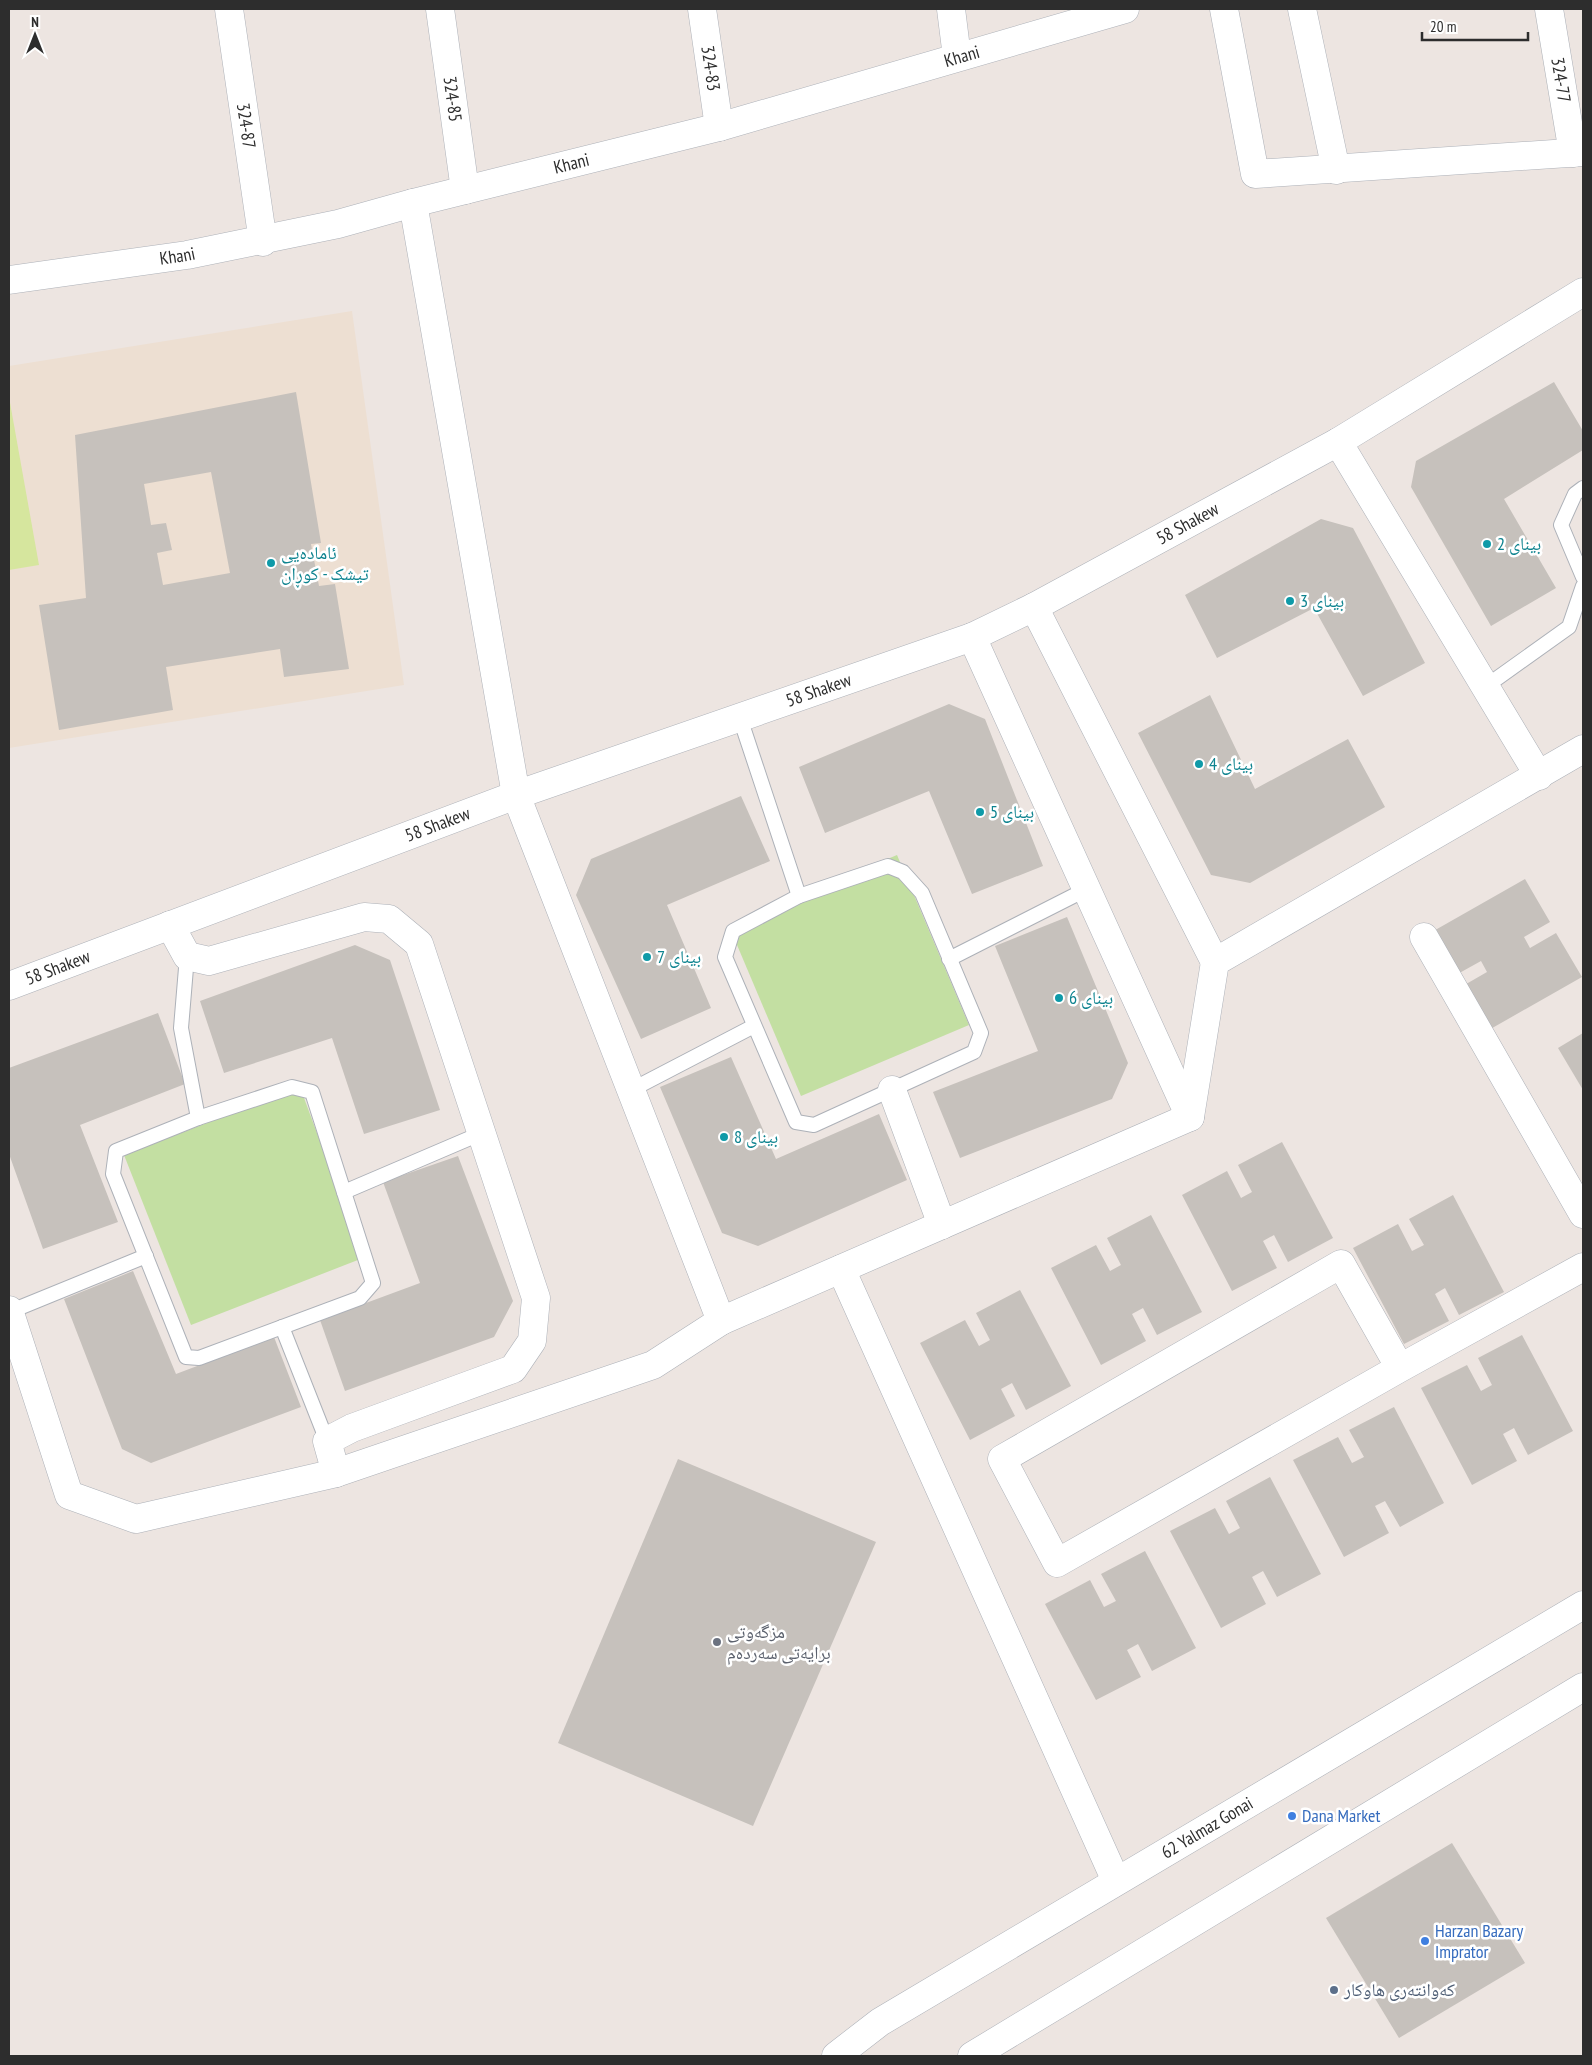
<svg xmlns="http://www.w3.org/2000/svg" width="1592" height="2065" font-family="'PT Sans Narrow','Noto Naskh Arabic',sans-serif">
  <rect width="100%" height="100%" fill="#ede5e1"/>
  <polygon fill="#eddfd2" points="352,311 404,685 9,748 9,366"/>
  <g fill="#c3dfa2">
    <polygon points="897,855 969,1025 801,1096 729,926"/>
    <polygon points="300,1087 363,1258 191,1325 124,1155"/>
  </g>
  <polygon fill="#d6e69e" points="9,397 39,565 9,570"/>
  <g fill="#c6c1bc" fill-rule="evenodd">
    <polygon points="1554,382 1583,431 1583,450 1504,499 1556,588 1491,626 1411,487 1416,461"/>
    <path d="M296,392L321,543L311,544L319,586L335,584L349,669L284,677L280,649L166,667L173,710L59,730L39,605L86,598L75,435ZM211,472L230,573L163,585L157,553L172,550L166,523L151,525L144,484Z"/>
    <polygon points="1321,519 1353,528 1425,663 1363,696 1314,608 1217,658 1185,595"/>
    <polygon points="1210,695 1255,789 1348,739 1385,807 1250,883 1211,875 1138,733"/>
    <polygon points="949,704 985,719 1043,866 972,894 929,791 825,833 799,767"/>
    <polygon points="741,796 770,861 667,905 711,1008 641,1039 576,895 591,859"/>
    <polygon points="1525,879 1550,922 1524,937 1530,948 1556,933 1582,977 1487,1031 1461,987 1487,972 1481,961 1454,976 1430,933"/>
    <polygon points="1067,917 1128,1063 1112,1099 960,1158 933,1092 1038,1051 995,946"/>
    <polygon points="355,945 390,960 440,1110 364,1134 332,1038 224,1073 200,1001"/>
    <polygon points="158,1013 185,1084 80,1125 118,1222 43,1249 9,1154 9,1068"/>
    <polygon points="1583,1033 1583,1090 1558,1048"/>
    <polygon points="731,1057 776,1159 879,1114 907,1180 758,1246 722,1233 660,1087"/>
    <polygon points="1282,1142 1333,1238 1288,1262 1274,1235 1263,1241 1277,1268 1232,1291 1182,1195 1227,1171 1241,1198 1252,1192 1238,1165"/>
    <polygon points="458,1156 513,1301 494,1337 345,1391 320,1320 420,1283 383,1182"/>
    <polygon points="1453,1195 1504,1292 1459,1315 1445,1288 1435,1294 1449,1321 1404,1344 1353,1248 1398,1224 1412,1251 1424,1245 1409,1219"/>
    <polygon points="1151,1215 1202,1312 1157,1335 1143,1308 1132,1314 1146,1341 1101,1365 1051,1268 1096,1245 1110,1271 1121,1265 1107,1238"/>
    <polygon points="133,1271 176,1374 274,1337 301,1407 151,1463 122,1449 64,1299"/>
    <polygon points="1020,1290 1071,1386 1026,1410 1012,1383 1001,1389 1015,1416 970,1440 920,1343 965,1320 979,1346 990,1340 976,1313"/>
    <polygon points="1522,1335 1573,1431 1528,1455 1514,1428 1503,1434 1517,1461 1472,1485 1421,1388 1467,1365 1481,1391 1492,1385 1478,1358"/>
    <polygon points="1394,1407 1444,1503 1400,1527 1385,1501 1375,1506 1389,1533 1344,1557 1293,1460 1338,1437 1352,1463 1364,1457 1349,1430"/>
    <polygon points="678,1459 876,1542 753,1826 558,1743"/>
    <polygon points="1270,1477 1321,1574 1277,1597 1263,1571 1252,1577 1266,1604 1221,1628 1170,1531 1215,1508 1229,1534 1240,1528 1226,1501"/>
    <polygon points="1145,1551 1196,1648 1152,1671 1138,1644 1127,1650 1141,1677 1096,1700 1045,1604 1090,1580 1104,1607 1116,1601 1101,1574"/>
    <polygon points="1452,1843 1525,1963 1399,2038 1326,1918"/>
  </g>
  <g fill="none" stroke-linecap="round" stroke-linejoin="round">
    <defs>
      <g id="lane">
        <polyline points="1583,488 1575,494 1561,525 1583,577"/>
        <polyline points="1485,687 1569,627 1583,586"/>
        <polyline points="740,718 799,896"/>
        <polygon points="888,866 903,872 922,893 981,1033 974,1052 814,1125 796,1122 725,957 733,931 799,896"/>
        <polyline points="187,956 181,1028 198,1118"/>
        <polyline points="949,959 1087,889"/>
        <polygon points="292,1087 312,1092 373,1283 360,1298 199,1358 186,1357 113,1174 116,1151 198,1118"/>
        <polyline points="631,1090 754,1026"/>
        <polyline points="344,1192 482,1133"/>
        <polyline points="9,1312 146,1256"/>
        <polyline points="282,1327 327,1441"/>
      </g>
      <g id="street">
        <path id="s1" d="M229,9L263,242"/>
        <path id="s2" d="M440,9L465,190"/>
        <path id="s3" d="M702,9L719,127"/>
        <polyline points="951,9 957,57"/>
        <polyline points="1224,9 1255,174 1583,152"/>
        <polyline points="1302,9 1336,170"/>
        <path id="s4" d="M1549,9L1573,153"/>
        <polyline points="413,203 516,795 721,1321"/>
        <path id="s5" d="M9,280L187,255L338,224L413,203L719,127L1125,9"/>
        <polyline points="1338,442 1539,776"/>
        <polyline points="1034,607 1215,962"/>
        <polyline points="972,637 1190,1117"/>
        <polyline points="170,925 187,956 209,961 364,917 389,919 419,944 536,1298 532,1341 513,1369 352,1428 327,1441 336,1473"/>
        <polyline points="1424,937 1583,1214"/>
        <path id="s6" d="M9,986L516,795L972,637L1034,607L1338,442L1583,292"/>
        <polyline points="892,1090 942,1225"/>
        <polyline points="841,1269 1116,1881"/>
        <polyline points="9,1310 69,1495 136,1519 336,1473 653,1365 721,1321 1190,1117 1215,962 1583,749"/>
        <polyline points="1400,1368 1341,1264 1002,1459 1057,1563 1400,1368 1583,1267"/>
      </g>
      <g id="secondary">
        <path id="s7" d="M836,2056L880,2022L1583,1605"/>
        <polyline points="972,2056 1583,1687"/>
      </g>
    </defs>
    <use href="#lane" stroke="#adb1b8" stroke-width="16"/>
    <use href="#street" stroke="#adb1b8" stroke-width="29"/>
    <use href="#secondary" stroke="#adb1b8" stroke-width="29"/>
    <use href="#lane" stroke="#fff" stroke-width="14"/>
    <use href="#street" stroke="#fff" stroke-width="28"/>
    <use href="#secondary" stroke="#fff" stroke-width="28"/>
  </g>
  <g fill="#0f9aa8" stroke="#fff" stroke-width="2">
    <circle cx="1487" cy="544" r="5"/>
    <circle cx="271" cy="563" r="5"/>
    <circle cx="1290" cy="601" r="5"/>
    <circle cx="1199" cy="764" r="5"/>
    <circle cx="980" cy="812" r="5"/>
    <circle cx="647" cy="957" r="5"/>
    <circle cx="1059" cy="998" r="5"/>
    <circle cx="724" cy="1137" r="5"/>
  </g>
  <circle fill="#6b7280" stroke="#fff" stroke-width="2" cx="717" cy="1642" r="5"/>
  <g fill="#3f7fe0" stroke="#fff" stroke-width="2">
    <circle cx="1292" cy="1816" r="5"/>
    <circle cx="1425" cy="1941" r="5"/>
  </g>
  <circle fill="#5c6f8a" stroke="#fff" stroke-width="2" cx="1334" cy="1990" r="5"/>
  <g text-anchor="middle" stroke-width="5" stroke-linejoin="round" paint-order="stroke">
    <g font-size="18" fill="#2d2d2d" stroke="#fff">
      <text dy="6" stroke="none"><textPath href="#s5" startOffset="980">Khani</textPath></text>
      <text dy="6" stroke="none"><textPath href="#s3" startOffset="60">324-83</textPath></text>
      <text dy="6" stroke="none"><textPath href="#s4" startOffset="72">324-77</textPath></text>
      <text dy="6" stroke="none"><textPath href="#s2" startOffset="91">324-85</textPath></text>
      <text dy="6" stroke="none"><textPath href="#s1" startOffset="118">324-87</textPath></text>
      <text dy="6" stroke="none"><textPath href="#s5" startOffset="575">Khani</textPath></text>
      <text dy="6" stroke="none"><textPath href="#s5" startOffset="170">Khani</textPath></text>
      <text dy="6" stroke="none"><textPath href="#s6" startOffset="1268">58 Shakew</textPath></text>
      <text dy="6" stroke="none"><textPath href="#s6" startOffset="862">58 Shakew</textPath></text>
      <text dy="6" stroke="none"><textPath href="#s6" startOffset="458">58 Shakew</textPath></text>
      <text dy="6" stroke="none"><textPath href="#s6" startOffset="52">58 Shakew</textPath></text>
      <text dy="6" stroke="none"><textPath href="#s7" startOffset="436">62 Yalmaz Gonai</textPath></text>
    </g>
    <g font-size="18" fill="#0d838f" stroke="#fff" text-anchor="start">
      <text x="1497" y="550">بيناى 2</text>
      <text x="281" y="559">ئامادەیی<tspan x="281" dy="21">تیشک - کوڕان</tspan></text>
      <text x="1300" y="607">بيناى 3</text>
      <text x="1209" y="770">بيناى 4</text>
      <text x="990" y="818">بيناى 5</text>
      <text x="657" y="963">بيناى 7</text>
      <text x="1069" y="1004">بيناى 6</text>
      <text x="734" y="1143">بيناى 8</text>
    </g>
    <g font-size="18" fill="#5b616d" stroke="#fff" text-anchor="start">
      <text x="727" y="1638">مزگەوتی<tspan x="727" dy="21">برایەتی سەردەم</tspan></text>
    </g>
    <g font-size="18" fill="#366cbe" stroke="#fff" text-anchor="start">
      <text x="1302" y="1822">Dana Market</text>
      <text x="1435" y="1937">Harzan Bazary<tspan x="1435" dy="21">Imprator</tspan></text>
    </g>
    <g font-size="18" fill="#4e5e75" stroke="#fff" text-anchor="start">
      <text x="1344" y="1996">کەوانتەری هاوکار</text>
    </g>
  </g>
  <rect width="1592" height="2065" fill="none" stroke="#2d2d2d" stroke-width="20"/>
  <g transform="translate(35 35)" stroke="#ffffff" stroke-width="4" paint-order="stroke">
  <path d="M0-4L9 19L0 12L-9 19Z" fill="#2d2d2d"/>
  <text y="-8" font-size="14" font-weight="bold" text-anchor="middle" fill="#2d2d2d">N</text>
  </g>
  <path d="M1422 32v8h106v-8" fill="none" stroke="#2d2d2d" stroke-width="2.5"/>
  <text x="1430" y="32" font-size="15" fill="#2d2d2d" stroke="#ffffff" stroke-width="4" paint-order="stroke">20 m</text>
</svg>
